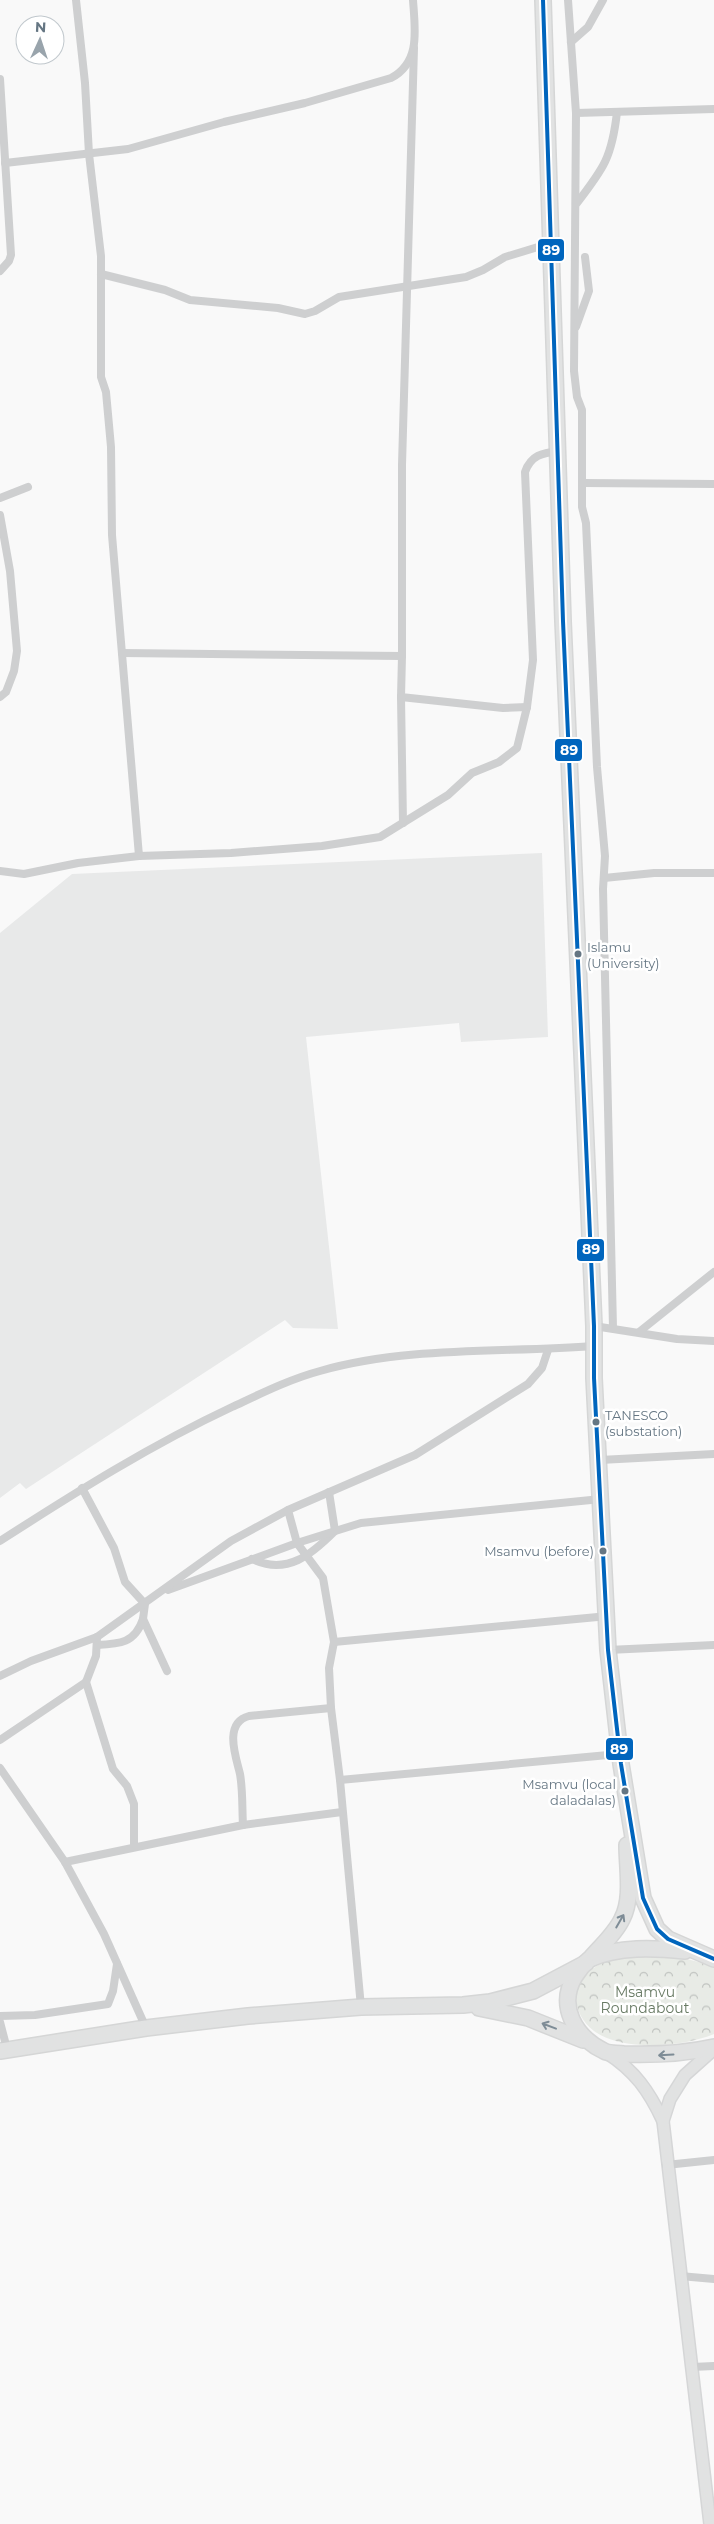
<svg xmlns="http://www.w3.org/2000/svg" width="714" height="2524" font-family="Montserrat,sans-serif">
  <defs>
    <pattern id="park-crowns" width="20" height="18" patternUnits="userSpaceOnUse" patternTransform="scale(1.25)"><rect width="20" height="18" fill="#e8ebe6"/><path d="M2 6a3 3 0 1 1 6 0M12 15a3 3 0 1 1 6 0" fill="none" stroke="#c0c3c0"/></pattern>
  </defs>
  <rect width="100%" height="100%" fill="#f9f9f9"/>
  <polygon fill="#e8e9e9" points="542,853 548,1037 461,1042 459,1023 306,1037 338,1329 293,1328 285,1320 26,1489 20,1483 0,1498 0,933 72,874"/>
  <path fill="url(#park-crowns)" d="M632,1956L683,1958L714,1966V2034C683,2047 622,2052 594,2031C571,2013 569,1983 595,1967C606,1960 619,1958 632,1956Z"/>
  <g fill="none" stroke-linecap="round" stroke-linejoin="round">
    <defs>
      <g id="secondary">
        <path d="M607,2053C635,2071 649,2091 663,2121L710,2524"/>
        <polyline points="663,2121 670,2099 685,2075 714,2049"/>
      </g>
      <g id="highway">
        <polyline points="543,0 563,621 594,1326 594,1378 608,1650 621,1764 643,1898 657,1929 668,1939 714,1959"/>
        <path d="M685,1951C655,1948 618,1946 590,1959C584,1962 579,1971 575,1976C557,2006 575,2037 604,2051C609,2054 617,2053 623,2054C654,2055 683,2054 714,2047"/>
        <path d="M590,1959C600,1947 615,1934 622,1919C633,1898 627,1869 627,1845"/>
        <polyline points="479,2008 528,2018 583,2040"/>
        <polyline points="0,2051 146,2028 248,2016 361,2007 463,2005 490,2002 533,1991 586,1963"/>
      </g>
    </defs>
    <use href="#secondary" stroke="#d5d6d7" stroke-width="14"/>
    <use href="#highway" stroke="#d5d6d6" stroke-width="18"/>
    <g stroke="#cecfd0" stroke-width="8">
      <path d="M76,0L85,83L89,154L101,256V377L106,392L111,447L112,535L139,856L231,853L322,846L380,837L448,795L472,773L499,762L517,748L527,707L533,660L525,472C531,455 542,453 559,451"/>
      <polyline points="568,0 576,113 574,371 577,397 582,410 582,507 586,523 597,767 605,856 603,889 613,1328"/>
      <polyline points="571,42 588,27 603,0"/>
      <polyline points="0,79 11,255 9,261 0,271"/>
      <polyline points="576,113 714,109"/>
      <path d="M5,163L128,149L224,122L305,103L391,78C421,62 415,30 413,0"/>
      <path d="M577,203C604,168 612,157 617,112"/>
      <polyline points="101,274 165,290 190,300 278,308 305,314 315,311 339,297 466,277 483,270 505,257 551,243"/>
      <polyline points="576,327 589,291 585,257"/>
      <polyline points="583,483 714,484"/>
      <polyline points="0,498 28,487"/>
      <polyline points="0,515 10,571 17,651 14,671 6,692 0,697"/>
      <polyline points="122,653 402,656 401,697 503,708 527,707"/>
      <polyline points="402,656 402,465 414,48"/>
      <polyline points="401,697 403,823"/>
      <polyline points="0,871 24,874 78,863 139,856"/>
      <polyline points="604,878 654,873 714,873"/>
      <polyline points="594,1326 677,1339 714,1341"/>
      <polyline points="639,1332 714,1272"/>
      <polyline points="600,1460 714,1454"/>
      <polyline points="82,1488 114,1548 125,1582 145,1604 143,1619 167,1671"/>
      <polyline points="288,1510 297,1543 323,1578 334,1642 329,1668 331,1708 340,1780 361,2007"/>
      <path d="M0,1541C76,1492 151,1445 232,1407C260,1394 290,1379 320,1371C408,1346 504,1353 594,1346"/>
      <path d="M252,1559C287,1576 312,1554 335,1531L329,1492"/>
      <polyline points="168,1590 297,1543 361,1523 601,1499"/>
      <polyline points="97,1637 96,1656 86,1682 113,1769 127,1786 134,1804 134,1846"/>
      <polyline points="334,1642 608,1616"/>
      <path d="M97,1645C120,1644 135,1643 143,1619"/>
      <polyline points="608,1650 714,1645"/>
      <polyline points="0,1676 31,1661 97,1637 231,1541 288,1510 415,1455 528,1384 542,1368 548,1350"/>
      <polyline points="0,1740 86,1682"/>
      <polyline points="0,1768 65,1862 104,1934 146,2028"/>
      <polyline points="340,1780 619,1754"/>
      <path d="M243,1825C242,1809 243,1791 240,1774C236,1757 223,1723 249,1716L331,1708"/>
      <polyline points="65,1862 243,1825 342,1812"/>
      <polyline points="0,2016 35,2015 108,2004 113,1991 117,1964"/>
      <polyline points="0,2022 7,2049"/>
      <polyline points="666,2165 714,2160"/>
      <polyline points="680,2276 714,2279"/>
      <polyline points="692,2367 714,2366"/>
    </g>
    <use href="#secondary" stroke="#e1e2e2" stroke-width="11"/>
    <use href="#highway" stroke="#e1e2e2" stroke-width="15"/>
    <defs>
      <polyline id="bus-1" points="543,0 563,621 594,1326 594,1378 608,1650 621,1764 643,1898 657,1929 668,1939 714,1959"/>
    </defs>
    <use href="#bus-1" stroke="#fff" stroke-width="8"/>
    <use href="#bus-1" stroke="#0065bd" stroke-width="4"/>
  </g>
  <defs><path id="oneway-shaft" d="M-6 0H5M1.5-3L5.5 0L1.5 3" fill="none" stroke-width="1.6" stroke-linecap="round" stroke-linejoin="round" transform="scale(1.25)"/></defs>
  <g stroke="#7e8c96">
    <use href="#oneway-shaft" transform="translate(620 1921) rotate(-60)"/>
    <use href="#oneway-shaft" transform="translate(549 2026) rotate(-159)"/>
    <use href="#oneway-shaft" transform="translate(666 2055) rotate(177)"/>
  </g>
  <g fill="#657683" stroke="#fff" stroke-width="2">
    <circle cx="578" cy="954" r="4.5"/>
    <circle cx="596" cy="1422" r="4.5"/>
    <circle cx="603" cy="1551" r="4.5"/>
    <circle cx="625" cy="1791" r="4.5"/>
  </g>
  <g text-anchor="middle" stroke-width="5" stroke-linejoin="round" paint-order="stroke">
    <g font-size="13" fill="#657683" stroke="#fff" text-anchor="start">
      <text x="587" y="952">Islamu<tspan x="587" dy="16">(University)</tspan></text>
      <text x="605" y="1420">TANESCO<tspan x="605" dy="16">(substation)</tspan></text>
      <text x="594" y="1556" text-anchor="end">Msamvu (before)</text>
      <text x="616" y="1789" text-anchor="end">Msamvu (local<tspan x="616" dy="16">daladalas)</tspan></text>
    </g>
    <g font-size="14" fill="#687a64" stroke="#fff">
      <text x="645" y="1997">Msamvu<tspan x="645" dy="16">Roundabout</tspan></text>
    </g>
  </g>
  <g stroke="#fff" stroke-width="2">
    <rect x="537" y="238" width="28" height="24" rx="5" fill="#0065bd"/>
    <rect x="554" y="738" width="29" height="24" rx="5" fill="#0065bd"/>
    <rect x="576" y="1238" width="29" height="24" rx="5" fill="#0065bd"/>
    <rect x="605" y="1737" width="29" height="24" rx="5" fill="#0065bd"/>
  </g>
  <g font-size="14" text-anchor="middle" font-weight="bold" fill="#fff">
    <text x="551" y="255">89</text>
    <text x="569" y="755">89</text>
    <text x="591" y="1254">89</text>
    <text x="619" y="1754">89</text>
  </g>
  <g transform="translate(40 40) rotate(3)"><circle r="24" fill="#ffffff" stroke="#c1c8cd"/>
  <path d="M0-4L9 19L0 12L-9 19Z" fill="#99a4ac"/>
  <text y="-8" font-size="14" font-weight="bold" text-anchor="middle" fill="#657683">N</text>
  </g>
</svg>
